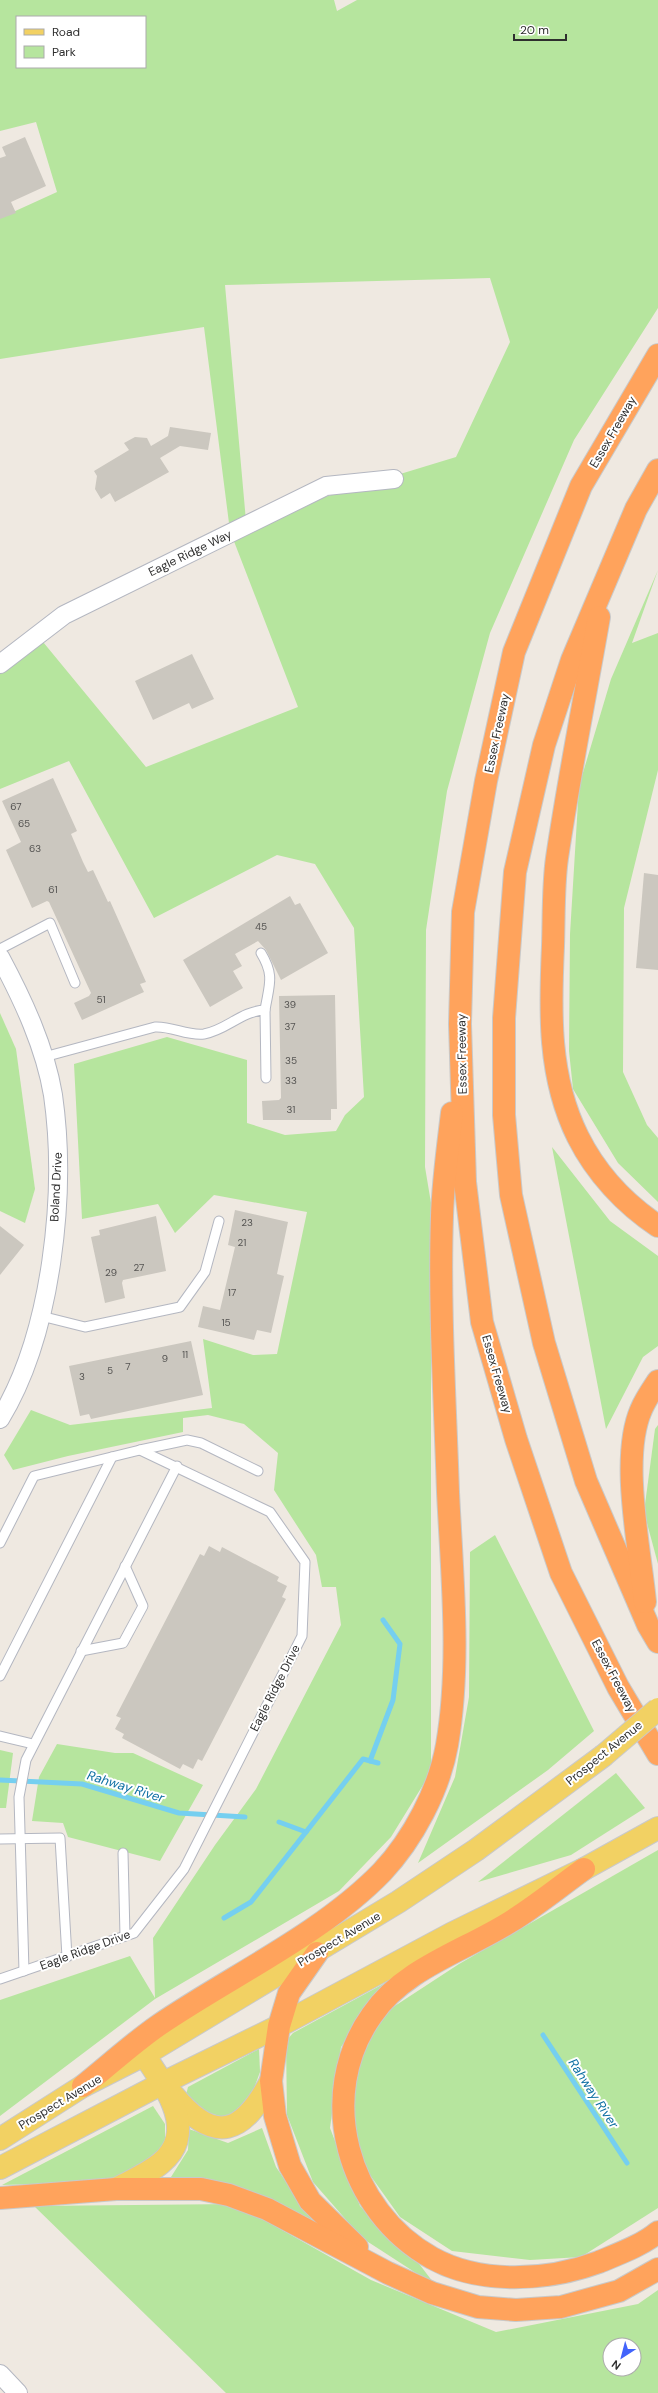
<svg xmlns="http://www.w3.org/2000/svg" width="658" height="2393" font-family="'DM Sans',sans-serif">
  <rect width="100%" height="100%" fill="#efe9e1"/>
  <g fill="#b6e59e" fill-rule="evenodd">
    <path d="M0,0H334L337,11L357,0H658V308L574,440L490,633L447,791L426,930L425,1167L435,1227L431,1231V1772L391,1837L339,1891L155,1999L0,2116V2000L130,1956L155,1998L153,1938L215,1845L256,1789L341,1625L336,1587H322L316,1555L274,1490L278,1453L244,1424L208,1415L183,1418V1432L68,1456L13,1470L4,1455L31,1410L70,1425L212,1408L203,1339L253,1355L277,1354L307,1212L214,1195L175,1233L158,1204L82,1219L74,1064L167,1037L247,1060V1123L285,1135L336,1131L345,1115L364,1097L354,928L315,864L277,855L154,918L69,761L0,789V656L34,631L146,767L298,707L230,531L204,327L0,359V218L57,192L36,122L0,131ZM17,17H145V67H17ZM490,278L510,342L456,457L246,521L225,285Z"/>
    <polygon points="658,570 632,643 658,633 658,770 624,908 623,1072 647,1125 658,1138 658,1202 618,1163 573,1089 569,1051 570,934 579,786 611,679"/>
    <polygon points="0,1013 16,1049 35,1189 25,1223 0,1211"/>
    <polygon points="552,1147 610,1221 658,1256 658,1346 643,1357 606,1429"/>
    <polygon points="658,1425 658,1564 644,1512 655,1429"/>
    <polygon points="495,1535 594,1731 548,1770 418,1863 455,1777 469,1697 470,1552"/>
    <polygon points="57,1744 115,1753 133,1753 203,1785 160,1861 68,1837 63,1823 32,1821 39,1777"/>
    <polygon points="0,1750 13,1753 6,1808 0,1808"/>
    <polygon points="616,1773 645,1808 571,1855 478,1882"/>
    <polygon points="658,1850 658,2208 581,2257 530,2260 452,2251 400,2217 360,2161 349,2087 381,2015 459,1964"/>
    <polygon points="387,1982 341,2047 330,2128 360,2206 420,2265 436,2286 362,2238 313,2182 287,2115 286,2041 293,2033"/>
    <polygon points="259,2049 260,2072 249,2102 226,2118 199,2110 185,2099 188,2087"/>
    <polygon points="153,2106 165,2124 165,2150 140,2167 107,2182 2,2185"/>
    <polygon points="262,2128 276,2167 312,2220 267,2198 225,2184 171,2177 188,2150 189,2129 228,2143"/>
    <path d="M236,2204L371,2280L496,2332L638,2304L658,2290V2393H226L34,2206ZM610,2345H634V2369H610Z"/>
  </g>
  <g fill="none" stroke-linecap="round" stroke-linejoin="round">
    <g stroke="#75cff0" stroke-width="5">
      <polyline points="370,1761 393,1700 400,1644 383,1620"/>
      <polyline points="0,1780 82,1784 179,1813 245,1817"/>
      <polyline points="279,1822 306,1832 363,1759 378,1763"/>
      <polyline points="224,1918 251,1902 306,1832"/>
      <polyline points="543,2035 627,2163"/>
    </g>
  </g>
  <g fill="#cbc7bf">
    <polygon points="25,137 46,186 11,202 16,213 0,219 0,158 6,156 2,147"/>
    <polygon points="170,427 211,433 208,450 180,446 160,458 169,472 115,502 110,493 101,499 95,489 97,476 94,471 129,450 124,443 135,437 147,438 151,446 168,436"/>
    <polygon points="192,654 214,699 192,709 189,703 153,720 135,681"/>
    <polygon points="53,778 77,831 71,834 83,862 88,872 93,870 108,902 110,901 146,982 140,984 144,992 82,1020 74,1003 89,996 91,993 49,902 47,901 32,908 6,850 21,842 2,801"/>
    <polygon points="644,873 658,875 658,970 636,968"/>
    <polygon points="290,896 295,905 300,903 328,953 281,980 266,950 258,941 235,954 242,966 233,971 243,988 210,1007 183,960"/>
    <polygon points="335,995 337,1109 331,1109 331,1120 263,1120 262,1101 279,1100 281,1098 279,996"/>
    <polygon points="235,1210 288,1222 277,1274 284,1276 271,1333 257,1330 254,1340 198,1327 203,1306 220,1310 235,1247 228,1245"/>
    <polygon points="156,1216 166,1271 123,1280 122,1283 125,1298 105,1303 91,1237 100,1235 99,1230"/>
    <polygon points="0,1226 24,1245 0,1275"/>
    <polygon points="191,1341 203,1395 91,1419 89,1414 80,1416 69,1366"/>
    <polygon points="209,1546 220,1552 222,1547 279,1577 277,1581 287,1586 282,1597 286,1599 202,1761 198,1759 193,1769 183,1764 180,1769 122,1738 124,1734 115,1729 121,1718 116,1716 200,1554 204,1556"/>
  </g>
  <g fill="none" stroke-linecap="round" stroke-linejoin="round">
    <defs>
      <g id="service">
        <polyline points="0,949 50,923 75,983"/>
        <path d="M261,953C275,976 269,985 265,1010"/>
        <path d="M44,1057L155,1027C172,1026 187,1036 204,1034C227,1030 241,1011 265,1010L266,1078"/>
        <polyline points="41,1316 85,1327 180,1307 205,1272 219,1221"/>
        <polyline points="140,1450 187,1440 201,1443 258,1471"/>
        <polyline points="0,1543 34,1476 140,1450 270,1512 305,1562 302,1636 184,1869 134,1933 0,1979"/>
        <polyline points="81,1651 123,1643 143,1606 125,1566"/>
        <polyline points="0,1676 112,1457"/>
        <polyline points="0,1736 33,1744"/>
        <polyline points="0,1839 60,1838 67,1957"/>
        <polyline points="123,1853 125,1936"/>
        <polyline points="24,1971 19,1797 26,1760 177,1466"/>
      </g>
      <g id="minor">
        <polyline points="0,664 64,615 326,486 394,479"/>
        <path d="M0,957C23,1000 45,1047 53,1095C67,1193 52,1334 0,1419"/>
        <polyline points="0,2374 18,2393"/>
      </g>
      <g id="primary">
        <path d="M174,2096C216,2146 243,2133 271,2081"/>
        <polyline points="0,2139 83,2086 144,2055 398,1902 476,1850 603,1756"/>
        <polyline points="0,2168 163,2083 279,2026 451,1934 584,1869 658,1828"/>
        <path d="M116,2189C131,2181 148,2174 161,2163C199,2132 165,2086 144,2055"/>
      </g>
      <g id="motorway">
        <polyline points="658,355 581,486 514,652 486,781 463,912 460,1024 465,1182 482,1322 516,1439 561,1573 618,1687 658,1754"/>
        <polyline points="658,470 636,509 572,660 544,745 515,872 504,1018 504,1115 511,1195 544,1343 586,1481 648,1625 658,1642"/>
        <path d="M599,617C585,697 569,777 557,858C553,886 554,917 553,946C550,1011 548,1077 578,1137C596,1173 625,1204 658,1226"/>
        <path d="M645,1602C640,1549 620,1458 641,1410C645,1400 652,1390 658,1381"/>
        <path d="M584,1869C559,1887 536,1906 510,1922C464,1951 404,1968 372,2015C315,2095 347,2211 432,2258C481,2285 548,2281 599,2262C618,2254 643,2245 658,2232"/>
        <polyline points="317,1953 289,1993 279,2026 271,2081 275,2116 290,2166 310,2201 357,2247"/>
        <path d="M83,2086C108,2066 133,2043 159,2025C231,1976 322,1934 382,1872C413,1839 439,1790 447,1745C461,1663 452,1576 448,1492C445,1401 439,1308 442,1216C443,1182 448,1147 452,1113"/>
        <polyline points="0,2198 116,2189 201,2189 229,2195 267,2209 388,2273 432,2293 478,2307 516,2310 561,2307 619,2291 658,2269"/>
      </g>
    </defs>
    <use href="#service" stroke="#b4b7c1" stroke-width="11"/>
    <use href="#minor" stroke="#b4b7c1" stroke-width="20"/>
    <use href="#primary" stroke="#c9c9c9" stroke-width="24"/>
    <use href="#motorway" stroke="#c9c9c9" stroke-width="24"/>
    <use href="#service" stroke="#fff" stroke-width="9"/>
    <use href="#minor" stroke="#fff" stroke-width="18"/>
    <use href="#primary" stroke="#f2d163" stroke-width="22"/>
    <use href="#motorway" stroke="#ffa35c" stroke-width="22"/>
    <defs>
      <polyline id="primary-bridge" points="603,1756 658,1709"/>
    </defs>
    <use href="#primary-bridge" stroke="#c9c9c9" stroke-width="24" stroke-linecap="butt"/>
    <use href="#primary-bridge" stroke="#f2d163" stroke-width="22"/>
  </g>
  <g text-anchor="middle" stroke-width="4" stroke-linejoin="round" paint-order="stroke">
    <g font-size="10" fill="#555452">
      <text x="16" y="810">67</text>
      <text x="24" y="827">65</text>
      <text x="35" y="852">63</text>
      <text x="53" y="893">61</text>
      <text x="261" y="930">45</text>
      <text x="101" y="1003">51</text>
      <text x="290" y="1008">39</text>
      <text x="290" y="1030">37</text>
      <text x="291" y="1064">35</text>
      <text x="291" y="1084">33</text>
      <text x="291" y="1113">31</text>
      <text x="247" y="1226">23</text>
      <text x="242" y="1246">21</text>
      <text x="139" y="1271">27</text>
      <text x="111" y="1276">29</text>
      <text x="232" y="1296">17</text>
      <text x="226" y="1326">15</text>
      <text x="185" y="1358">11</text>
      <text x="165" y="1362">9</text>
      <text x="128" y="1370">7</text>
      <text x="110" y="1374">5</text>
      <text x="82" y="1380">3</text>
    </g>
    <g font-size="12" fill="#2e2e2e" stroke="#fff">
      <text transform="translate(613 432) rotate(-60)" y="4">Essex Freeway</text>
      <text transform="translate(190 553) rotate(-26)" y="4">Eagle Ridge Way</text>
      <text transform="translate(497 733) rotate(-78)" y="4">Essex Freeway</text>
      <text transform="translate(462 1054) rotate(-91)" y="4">Essex Freeway</text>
      <text transform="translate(56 1187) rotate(-87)" y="4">Boland Drive</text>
      <text transform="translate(497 1374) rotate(74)" y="4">Essex Freeway</text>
      <text transform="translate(614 1676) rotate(62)" y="4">Essex Freeway</text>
      <text transform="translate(275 1688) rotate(-63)" y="4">Eagle Ridge Drive</text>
      <text transform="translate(604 1753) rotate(-39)" y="4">Prospect Avenue</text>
      <text transform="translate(339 1939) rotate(-31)" y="4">Prospect Avenue</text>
      <text transform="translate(85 1950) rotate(-20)" y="4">Eagle Ridge Drive</text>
      <text transform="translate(60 2102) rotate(-31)" y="4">Prospect Avenue</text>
    </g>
    <g font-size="13" font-style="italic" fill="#0d6fa3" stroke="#fff">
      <text transform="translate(126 1786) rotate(17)" y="5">Rahway River</text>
      <text transform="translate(594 2093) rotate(57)" y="5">Rahway River</text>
    </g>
  </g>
  <rect x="16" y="16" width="130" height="52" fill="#ffffff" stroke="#ababab"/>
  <rect x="24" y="29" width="20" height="6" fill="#f2d163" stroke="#ababab"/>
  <text x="52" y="36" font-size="12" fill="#2e2e2e">Road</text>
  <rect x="24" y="46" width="20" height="12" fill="#b6e59e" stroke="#ababab"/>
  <text x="52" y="56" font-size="12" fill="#2e2e2e">Park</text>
  <g transform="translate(622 2357) rotate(216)"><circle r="19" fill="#ffffff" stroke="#ababab"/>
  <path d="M0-3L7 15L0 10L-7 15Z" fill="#4264fb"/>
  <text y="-6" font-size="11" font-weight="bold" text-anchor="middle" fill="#2e2e2e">N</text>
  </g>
  <path d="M514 34v6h52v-6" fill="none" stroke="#2e2e2e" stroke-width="2"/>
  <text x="520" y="34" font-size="12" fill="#2e2e2e" stroke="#ffffff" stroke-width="3" paint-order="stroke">20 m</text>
</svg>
